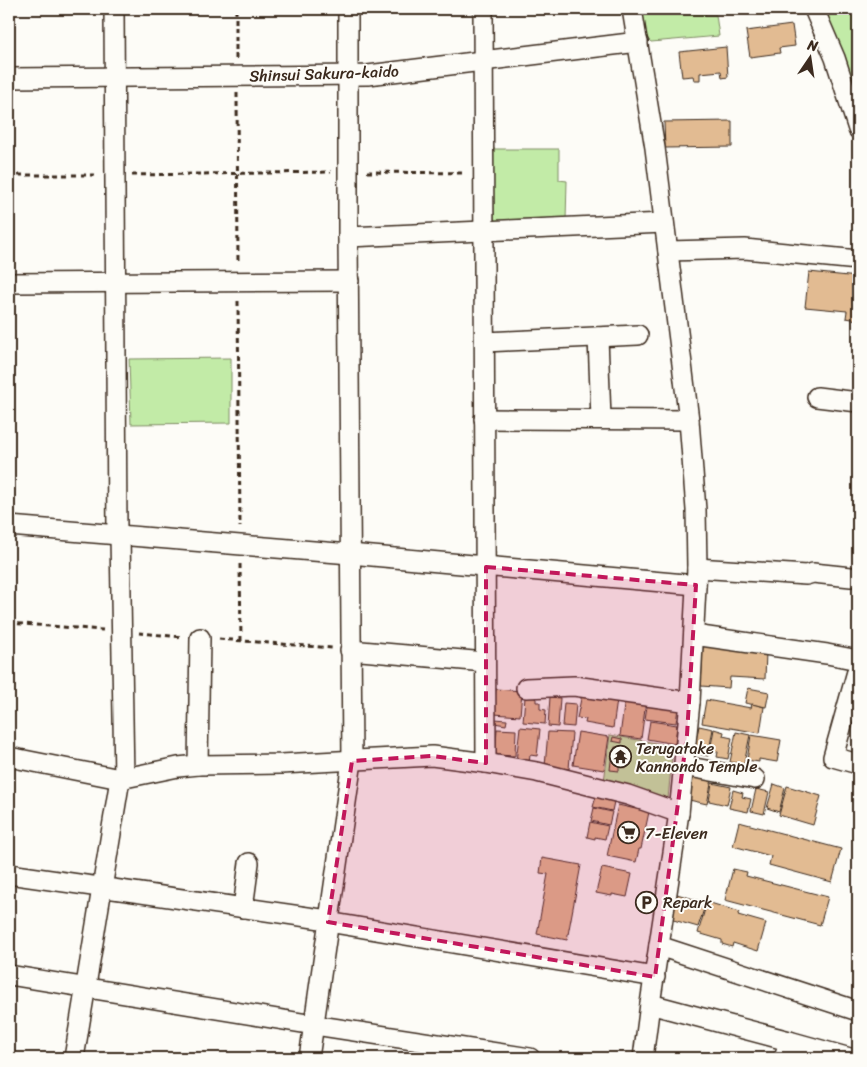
<svg xmlns="http://www.w3.org/2000/svg" width="867" height="1067" font-family="Sriracha,sans-serif">
  <rect width="100%" height="100%" fill="#fdfcf7"/>
  <filter id="ink" filterUnits="userSpaceOnUse"><feTurbulence type="fractalNoise" baseFrequency=".02" numOctaves="2"/><feDisplacementMap in="SourceGraphic" scale="10" xChannelSelector="R" yChannelSelector="G"/><feConvolveMatrix kernelMatrix="1 2 1 2 8 2 1 2 1" color-interpolation-filters="sRGB"/></filter>
  <g filter="url(#ink)">
    <g fill="#c2eba7" stroke="#7e8a62">
      <polygon points="642,9 705,9 705,15 716,15 719,36 651,42 647,38"/>
      <polygon points="822,9 858,9 858,112"/>
      <polygon points="493,149 559,149 559,180 567,181 566,221 494,223"/>
      <polygon points="231,358 231,423 131,424 129,359"/>
      <polygon points="610,735 673,746 668,799 604,782"/>
    </g>
    <g fill="#e2bb92" stroke="#3b2a1e">
      <polygon points="748,9 787,9 749,14"/>
      <polygon points="792,25 795,46 779,48 780,53 750,57 746,31"/>
      <polygon points="726,47 728,77 722,78 721,71 700,73 700,80 694,80 693,76 682,77 679,52"/>
      <polygon points="732,121 732,147 665,148 664,122"/>
      <polygon points="809,272 858,277 858,320 846,318 847,311 805,307"/>
      <polygon points="703,644 766,652 765,679 730,677 729,688 701,686"/>
      <polygon points="748,688 769,692 766,707 745,703"/>
      <polygon points="496,689 522,691 520,716 494,714"/>
      <polygon points="582,694 617,700 613,728 585,723 586,719 577,718"/>
      <polygon points="525,697 536,698 536,702 540,702 540,709 546,710 545,724 523,722"/>
      <polygon points="550,697 560,698 558,727 548,726"/>
      <polygon points="625,698 646,701 641,739 620,736"/>
      <polygon points="648,700 678,708 676,723 645,719"/>
      <polygon points="706,700 751,708 752,704 764,707 760,733 702,723"/>
      <polygon points="564,703 576,704 574,727 562,726"/>
      <polygon points="495,719 507,720 506,725 494,723"/>
      <polygon points="650,721 677,725 675,744 647,739"/>
      <polygon points="699,726 713,729 708,756 693,753"/>
      <polygon points="520,727 540,729 537,756 530,755 529,764 516,762"/>
      <polygon points="497,729 516,730 515,756 495,755"/>
      <polygon points="714,729 724,732 723,736 732,738 728,759 717,757 718,752 710,751"/>
      <polygon points="548,732 572,733 569,769 545,766"/>
      <polygon points="578,732 609,737 604,770 573,765"/>
      <polygon points="736,732 750,735 744,764 730,762"/>
      <polygon points="751,735 781,740 777,762 759,759 759,762 747,760"/>
      <polygon points="613,737 622,739 622,743 612,741"/>
      <polygon points="615,747 629,749 627,768 619,767 619,771 610,770 612,752 614,752"/>
      <polygon points="694,775 712,779 707,804 689,800"/>
      <polygon points="712,783 731,787 727,805 709,801"/>
      <polygon points="774,784 785,788 779,812 767,808"/>
      <polygon points="787,786 821,796 813,825 779,815"/>
      <polygon points="756,789 769,792 764,814 751,811"/>
      <polygon points="733,790 743,793 742,797 751,799 748,812 729,808"/>
      <polygon points="597,793 615,797 612,811 593,807"/>
      <polygon points="618,805 649,812 641,849 639,849 636,862 607,856"/>
      <polygon points="594,808 612,812 609,825 591,821"/>
      <polygon points="590,822 608,826 605,839 595,837 595,839 587,837"/>
      <polygon points="739,822 841,849 832,882 769,865 771,856 733,846"/>
      <polygon points="542,858 581,865 567,940 537,934 548,874 540,873"/>
      <polygon points="602,868 632,874 627,897 612,894 612,896 596,893"/>
      <polygon points="733,869 747,872 746,876 828,897 820,925 725,900"/>
      <polygon points="677,894 700,901 699,907 704,909 698,927 670,919"/>
      <polygon points="707,902 740,912 738,915 766,923 758,951 733,943 732,947 722,944 722,940 698,933"/>
    </g>
    <g fill="none" stroke-linecap="round" stroke-linejoin="round">
      <defs>
        <g id="minor">
          <polyline points="114,9 117,535"/>
          <polyline points="483,9 486,763"/>
          <polyline points="632,9 655,148 689,420 696,510 697,568 690,702 679,813 650,1004 643,1058"/>
          <polyline points="814,9 835,58 858,129"/>
          <polyline points="9,78 368,75 638,42"/>
          <polyline points="348,237 664,223"/>
          <polyline points="668,251 745,249 858,260"/>
          <polyline points="9,283 349,281"/>
          <polyline points="598,337 601,419"/>
          <polyline points="485,342 638,335"/>
          <polyline points="817,397 858,402"/>
          <polyline points="484,419 689,420"/>
          <polyline points="9,526 350,554 696,585"/>
          <polyline points="120,535 124,779"/>
          <polyline points="697,568 806,575 813,573 851,577"/>
          <polyline points="694,635 827,654 858,660"/>
          <polyline points="350,650 485,662"/>
          <polyline points="858,668 833,757 858,764"/>
          <polyline points="526,688 574,686 690,702"/>
          <polyline points="9,757 120,779 178,767 198,765 281,764 432,756 486,763 537,772 628,795 679,813"/>
          <polyline points="198,765 200,638"/>
          <polyline points="684,766 755,779"/>
          <polyline points="9,874 328,920"/>
          <polyline points="243,908 249,863"/>
          <polyline points="328,922 655,977"/>
          <polyline points="659,946 858,1011"/>
          <polyline points="9,975 314,1025 530,1058"/>
          <polyline points="650,1004 789,1041 784,1058"/>
          <polyline points="789,1041 850,1058"/>
          <polyline points="74,1058 120,779"/>
          <polyline points="309,1058 352,761 348,237 348,9"/>
        </g>
      </defs>
      <use href="#minor" stroke="#3b2a1e" stroke-width="22"/>
      <g stroke="#3b2a1e" stroke-width="3" stroke-dasharray="5 4" stroke-linecap="butt">
        <polyline points="236,9 236,59"/>
        <polyline points="237,93 238,264"/>
        <polyline points="367,172 466,173"/>
        <polyline points="9,175 98,175"/>
        <polyline points="132,175 331,172"/>
        <polyline points="238,301 240,527"/>
        <polyline points="240,564 241,641"/>
        <polyline points="9,623 103,630"/>
        <polyline points="139,633 183,637"/>
        <polyline points="219,639 332,648"/>
      </g>
      <use href="#minor" stroke="#fdfcf7" stroke-width="19"/>
    </g>
  </g>
  <path fill="#c2185b" fill-opacity="0.2" stroke="#c2185b" stroke-width="4" stroke-dasharray="10 6" stroke-linejoin="round" d="M486,567L696,585L687,735L655,977L328,922L352,761L432,756L486,763Z"/>
  <defs>
    <symbol id="temple-ring" viewBox="-11 -11 22 22"><circle r="9.5" fill="#fdfcf7" stroke="#3b2a1e" stroke-width="1.5"/><path d="M0-6L5-2H3V0L6.5 2.5H4V6H1.5V3h-3V6H-4V2.5H-6.5L-3 0V-2H-5Z" fill="#3b2a1e"/></symbol>
    <symbol id="supermarket-ring" viewBox="-11 -11 22 22"><circle r="9.5" fill="#fdfcf7" stroke="#3b2a1e" stroke-width="1.5"/><path d="M-6-5.5h2.5l.6 2H6L4.5 2H-2.5L-4.4-4H-6ZM-1.5 3.2a1.3 1.3 0 1 0 .1 0ZM3 3.2a1.3 1.3 0 1 0 .1 0Z" fill="#3b2a1e"/></symbol>
    <symbol id="parking-ring" viewBox="-11 -11 22 22"><circle r="9.5" fill="#fdfcf7" stroke="#3b2a1e" stroke-width="1.5"/><path d="M-3.5-5.5H1a3.5 3.5 0 0 1 0 7H-1V5.5H-3.5ZM-1-3.4V-.6H.8a1.4 1.4 0 0 0 0-2.8Z" fill="#3b2a1e"/></symbol>
  </defs>
  <g fill-rule="evenodd">
    <use href="#temple-ring" x="608" y="744" width="25" height="25"/>
    <use href="#supermarket-ring" x="616" y="820" width="25" height="25"/>
    <use href="#parking-ring" x="634" y="890" width="25" height="25"/>
  </g>
  <g text-anchor="middle" stroke-width="4" stroke-linejoin="round" paint-order="stroke">
    <g font-size="16" fill="#3b2a1e" stroke="#fdfcf7">
      <text transform="translate(324 73) rotate(-2)" y="6">Shinsui Sakura-kaido</text>
    </g>
    <g font-size="16" fill="#3b2a1e" stroke="#fdfcf7" text-anchor="start">
      <text x="636" y="754">Terugatake<tspan x="636" dy="18">Kannondo Temple</tspan></text>
      <text x="645" y="839">7-Eleven</text>
      <text x="663" y="908">Repark</text>
    </g>
  </g>
  <rect width="867" height="1067" fill="none" stroke="#fdfcf7" stroke-width="30"/>
  <rect x="15" y="15" width="837" height="1037" fill="none" stroke="#3b2a1e" stroke-width="2" filter="url(#ink)"/>
  <g transform="translate(810 58) rotate(13)" stroke="#fdfcf7" stroke-width="4" paint-order="stroke">
  <path d="M0-4L9 19L0 12L-9 19Z" fill="#3b2a1e"/>
  <text y="-8" font-size="14" font-weight="bold" text-anchor="middle" fill="#3b2a1e">N</text>
  </g>
</svg>
